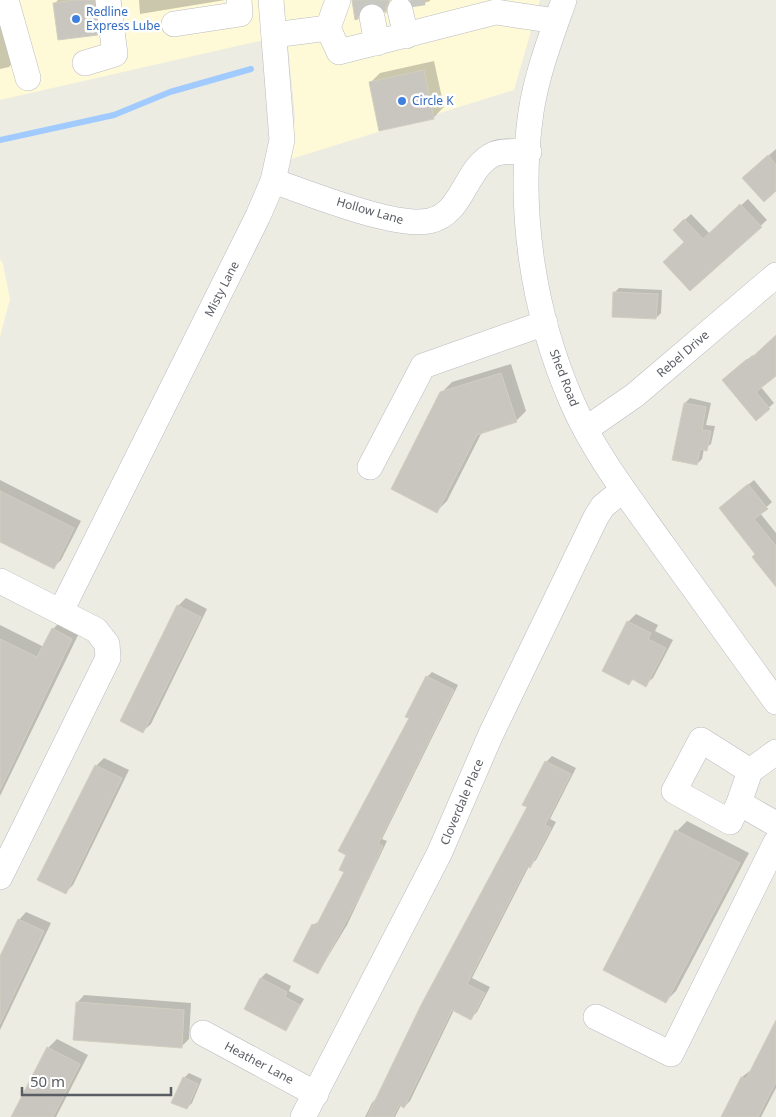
<svg xmlns="http://www.w3.org/2000/svg" width="776" height="1117" font-family="'Noto Sans',sans-serif">
  <rect width="100%" height="100%" fill="#edece2"/>
  <g fill="#fef9d7">
    <polygon points="0,0 540,0 514,90 291,159 295,116 287,37 264,40 0,100"/>
    <polygon points="0,259 3,264 10,299 0,337"/>
  </g>
  <g fill="#0003">
    <polygon points="58,0 105,0 108,24 97,34 54,4"/>
    <polygon points="139,0 225,0 140,14"/>
    <polygon points="354,0 390,0 386,12 378,2 369,2 364,4 357,18"/>
    <polygon points="412,0 430,0 430,1 415,6"/>
    <polygon points="0,24 19,56 9,67 0,69"/>
    <polygon points="434,61 444,107 434,117 380,129 370,83 380,73"/>
    <polygon points="776,149 776,189 749,173"/>
    <polygon points="748,199 767,220 691,290 686,242 674,230 691,214 710,234"/>
    <polygon points="619,288 662,290 661,313 656,318 614,293"/>
    <polygon points="776,336 776,367 761,387 774,403 756,419 728,375 753,355 754,357"/>
    <polygon points="511,364 526,411 516,421 482,432 447,501 437,511 441,393 452,382"/>
    <polygon points="690,398 711,403 706,425 715,426 711,444 704,449 702,459 697,464 685,403"/>
    <polygon points="0,480 81,521 61,560 54,567 0,540"/>
    <polygon points="754,480 772,502 760,513 776,533 776,586 726,503"/>
    <polygon points="186,598 207,609 151,724 143,731 178,606"/>
    <polygon points="636,614 658,625 655,631 673,640 653,678 645,685 634,679 629,683 603,670 628,622"/>
    <polygon points="62,620 81,629 0,796 0,625 44,647 53,629"/>
    <polygon points="432,672 458,685 382,839 387,841 347,925 318,973 313,925 320,921 345,871 427,677"/>
    <polygon points="552,756 576,768 550,819 556,822 536,860 529,866 472,978 490,987 477,1012 471,1018 454,1010 410,1101 404,1107 401,1105 395,1117 365,1117 372,1103 378,1096 529,806 546,762"/>
    <polygon points="104,758 129,770 73,885 65,893 96,766"/>
    <polygon points="687,821 749,853 676,991 666,1001 605,970 677,831"/>
    <polygon points="26,912 51,923 0,1030 0,957 19,920"/>
    <polygon points="266,973 291,986 289,991 304,999 286,1030 245,1009 261,978"/>
    <polygon points="84,995 191,1003 189,1039 181,1047 77,1003"/>
    <polygon points="776,1023 776,1088 761,1117 722,1117 742,1077 751,1070"/>
    <polygon points="57,1039 88,1055 56,1117 12,1117 48,1048"/>
    <polygon points="189,1073 202,1079 192,1103 187,1108 184,1078"/>
  </g>
  <g fill="none" stroke-linecap="round" stroke-linejoin="round">
    <polyline stroke="#a1cbff" stroke-width="6" points="0,140 114,115 170,92 251,69"/>
  </g>
  <g fill="#c8c6bf" stroke="#d2cfc0">
    <polygon points="77,0 94,0 98,35 58,40 53,3"/>
    <polygon points="352,0 390,0 386,6 386,13 377,4 369,3 362,6 358,19 355,20"/>
    <polygon points="424,70 434,119 379,131 369,82"/>
    <polygon points="768,155 776,165 776,191 764,202 742,178"/>
    <polygon points="740,204 762,227 690,291 663,262 684,242 673,230 684,219 703,239"/>
    <polygon points="613,292 658,294 656,319 612,317"/>
    <polygon points="776,335 776,376 756,392 770,409 756,421 722,380 747,359 748,361"/>
    <polygon points="501,373 517,422 477,435 437,513 391,489 440,392"/>
    <polygon points="684,403 706,407 702,430 711,431 707,451 700,449 697,465 672,460"/>
    <polygon points="748,484 768,509 754,519 776,546 776,587 752,557 755,554 719,508"/>
    <polygon points="0,491 74,528 54,569 0,542"/>
    <polygon points="177,605 201,617 143,733 120,721"/>
    <polygon points="627,621 651,633 648,639 666,648 646,687 632,679 629,685 602,671"/>
    <polygon points="52,628 72,639 0,790 0,639 37,657"/>
    <polygon points="426,676 454,690 378,844 383,846 363,890 318,974 293,961 312,924 316,926 344,872 339,870 346,855 338,851 409,718 405,717"/>
    <polygon points="545,761 571,774 545,825 551,828 530,868 527,866 467,984 485,993 471,1020 452,1010 404,1108 399,1105 393,1117 367,1117 421,1005 527,807 522,805"/>
    <polygon points="95,765 122,778 66,894 37,880"/>
    <polygon points="675,830 740,863 666,1003 603,970"/>
    <polygon points="18,919 44,931 0,1024 0,956"/>
    <polygon points="260,978 287,992 285,997 300,1005 286,1031 244,1009"/>
    <polygon points="76,1002 184,1010 182,1048 73,1040"/>
    <polygon points="776,1020 776,1082 758,1117 721,1117 741,1077 746,1079"/>
    <polygon points="47,1047 80,1064 53,1117 11,1117"/>
    <polygon points="183,1077 198,1084 187,1109 171,1103"/>
  </g>
  <g fill="none" stroke-linecap="round" stroke-linejoin="round">
    <g stroke="#c8c8c2" stroke-width="25" stroke-dasharray="25 12" stroke-linecap="butt">
      <polyline points="368,0 372,17"/>
      <polyline points="412,0 413,7"/>
    </g>
    <defs>
      <g id="minor">
        <polyline points="6,0 28,78"/>
        <polyline points="338,0 328,28 339,52 496,12 556,21"/>
        <path d="M564,0C551,37 537,73 531,112C517,209 533,313 572,402C594,453 630,499 662,544C700,597 738,650 776,702"/>
        <polyline points="400,10 406,36"/>
        <polyline points="372,17 377,43"/>
        <polyline points="174,24 240,14 239,0"/>
        <polyline points="274,35 328,28"/>
        <polyline points="85,63 115,54 108,0"/>
        <path d="M273,181C309,193 394,228 429,221C464,214 464,168 494,154C504,150 518,152 529,152"/>
        <polyline points="586,429 635,395 776,275"/>
        <polyline points="370,467 423,366 545,323"/>
        <polyline points="0,581 96,630 107,644 108,658 0,877"/>
        <polyline points="61,611 258,216 273,181 282,140 271,0"/>
        <polyline points="750,771 701,740 674,791 730,822 739,803 750,771 776,752"/>
        <polyline points="739,803 776,824"/>
        <polyline points="596,1017 671,1054 776,842"/>
        <polyline points="203,1033 316,1094"/>
        <polyline points="303,1117 439,854 491,734 596,517 603,506 623,490"/>
      </g>
    </defs>
    <use href="#minor" stroke="#babbc1" stroke-width="26"/>
    <use href="#minor" stroke="#fff" stroke-width="25"/>
  </g>
  <g fill="#3f7fe0" stroke="#fff" stroke-width="2">
    <circle cx="76" cy="19" r="5"/>
    <circle cx="402" cy="101" r="5"/>
  </g>
  <g text-anchor="middle" stroke-width="5" stroke-linejoin="round" paint-order="stroke">
    <g font-size="12" fill="#366cbe" stroke="#fff" text-anchor="start">
      <text x="86" y="16">Redline<tspan x="86" dy="14">Express Lube</tspan></text>
      <text x="412" y="105">Circle K</text>
    </g>
    <g font-size="12" fill="#5a5d63" stroke="#fff">
      <text transform="translate(370 211) rotate(16)" y="4">Hollow Lane</text>
      <text transform="translate(222 289) rotate(-63)" y="4">Misty Lane</text>
      <text transform="translate(683 354) rotate(-41)" y="4">Rebel Drive</text>
      <text transform="translate(564 378) rotate(69)" y="4">Shed Road</text>
      <text transform="translate(462 802) rotate(-67)" y="4">Cloverdale Place</text>
      <text transform="translate(259 1063) rotate(28)" y="4">Heather Lane</text>
    </g>
  </g>
  <path d="M22 1087v8h149v-8" fill="none" stroke="#5a5d63" stroke-width="2.5"/>
  <text x="30" y="1087" font-size="15" fill="#5a5d63" stroke="#ffffff" stroke-width="4" paint-order="stroke">50 m</text>
</svg>
